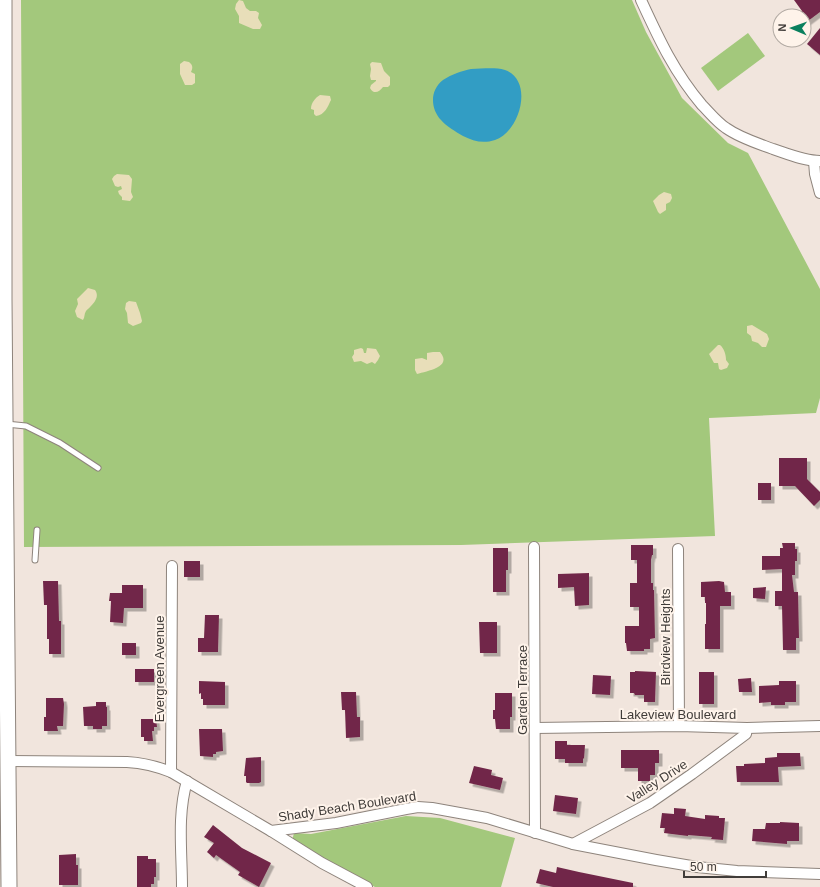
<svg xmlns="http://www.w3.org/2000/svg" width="820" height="887" font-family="Arial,sans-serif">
  <defs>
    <filter id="shadow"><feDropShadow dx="3.5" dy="3.5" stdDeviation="0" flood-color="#0004"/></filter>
  </defs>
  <rect width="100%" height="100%" fill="#f1e5dd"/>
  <g fill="#a3c87c">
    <polygon points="21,0 632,0 646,32 682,98 728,143 748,153 820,289 820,398 816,413 709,418 715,536 461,545 24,547"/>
    <polygon points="748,33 765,56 718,91 701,68"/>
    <polygon points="406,816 440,818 515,838 501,887 375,887 292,841 294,833 311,834"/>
  </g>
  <g fill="#e8deb9">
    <polygon points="239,0 243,1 246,8 250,11 256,11 259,13 258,18 262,25 260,29 253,29 239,23 239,16 235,9 236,4"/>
    <path d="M184,61L189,62C193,65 193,68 191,72L195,74V83L192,85H185L180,74V64Z"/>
    <path d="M372,62L381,63L384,71L390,77V85L388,87H383C379,92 374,95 370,88L371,85L376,81V80H371L370,76L371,69L370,64Z"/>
    <path d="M320,95L330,96L331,100C328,106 325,115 316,116L314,114V110L311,109C311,103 315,98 320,95Z"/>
    <polygon points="117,174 129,175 132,179 131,192 133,197 130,201 122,200 122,197 119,194 118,191 122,189 121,186 118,187 115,186 112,179 114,176"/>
    <polygon points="664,192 671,194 672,198 670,202 666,204 666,210 660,214 658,212 653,201 659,195"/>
    <path d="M88,288L95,290C101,298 91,306 86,311C84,314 85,317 83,320L77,317L75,311L78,304L77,299Z"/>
    <polygon points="129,301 136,302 140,313 142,321 141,323 133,326 128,323 127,313 125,309 126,303"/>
    <polygon points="752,325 767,334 769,339 766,347 762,347 758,343 752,341 751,336 747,333 747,326"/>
    <path d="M718,345H720C724,348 726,355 726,360L729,364L727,368L721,370L719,369L718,363H714L709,354Z"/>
    <polygon points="361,348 363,349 364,353 366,353 367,348 376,349 380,356 378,360 375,364 372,362 367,364 361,361 354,362 352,357 354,354 354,350"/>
    <path d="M433,352H440C453,367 427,371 417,374L415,370V359L422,358L427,360V353Z"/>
  </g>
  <path fill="#329dc4" d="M471,69C482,69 494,67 505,70C535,81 519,133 495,140C483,144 473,141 463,136C455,131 447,127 441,120C430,108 430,90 443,80C452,74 462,71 471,69Z"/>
  <g fill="#712848" filter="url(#shadow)">
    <polygon points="794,0 820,0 820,12 804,24 804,16 795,16 802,11"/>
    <polygon points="820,28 820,55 807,44"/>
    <polygon points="779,458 807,458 807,479 820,492 820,500 814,506 795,486 779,486"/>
    <rect x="758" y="483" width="13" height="17"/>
    <polygon points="782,543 795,543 795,549 797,549 797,561 795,561 795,575 792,575 794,592 798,592 799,638 796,638 796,650 783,650 782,606 775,606 775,591 782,591 782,569 762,570 762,556 780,556 780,548 783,548"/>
    <polygon points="631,545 653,545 653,555 652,555 651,560 651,583 653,583 653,590 654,590 655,638 650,639 650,649 644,649 644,651 627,651 626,643 625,643 625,626 639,626 639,607 630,607 630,583 637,583 637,560 631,560"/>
    <polygon points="493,548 508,548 508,570 506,570 506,592 493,592"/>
    <rect x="184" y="561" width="16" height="16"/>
    <polygon points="589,573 589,605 575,606 574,587 558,588 558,574"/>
    <polygon points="43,581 58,581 59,621 61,621 61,654 49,654 49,639 47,639 47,605 44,605"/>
    <polygon points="719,581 724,582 725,592 731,592 731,606 720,606 720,649 705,649 705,624 706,624 706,603 705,603 705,597 701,597 701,582"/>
    <polygon points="122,585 143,585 143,608 124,608 123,623 110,622 111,601 109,601 110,593 122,593"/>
    <polygon points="766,587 765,599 753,598 753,588"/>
    <polygon points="205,615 219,615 218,652 198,652 198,638 204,638"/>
    <polygon points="479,622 497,622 497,653 480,653"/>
    <rect x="122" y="643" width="14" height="12"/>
    <rect x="135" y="669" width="19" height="13"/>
    <polygon points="635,671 656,672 655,702 644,702 644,695 635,695 634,693 630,693 630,672 635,672"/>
    <rect x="699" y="672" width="15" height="32"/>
    <polygon points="593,675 611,676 610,695 592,694"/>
    <polygon points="751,678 752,692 739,692 738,679"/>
    <polygon points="199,681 225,682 225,705 203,705 203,699 201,699 201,693 199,694"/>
    <polygon points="779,681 796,681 796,702 785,702 785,705 771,705 771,702 759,703 759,686 779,685"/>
    <polygon points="341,692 356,692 357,717 360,717 360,737 346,738 345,710 342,710"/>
    <polygon points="495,693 512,693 512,717 510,717 510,729 496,729 495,719 493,719 493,710 495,710"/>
    <polygon points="46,698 63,698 64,704 63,726 57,726 58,731 44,731 44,717 46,717"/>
    <polygon points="96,702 106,702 106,707 107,707 107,726 102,726 102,729 93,729 93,726 84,726 83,707 96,706"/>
    <polygon points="141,719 156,719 157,727 154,727 154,731 152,731 153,741 144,741 144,737 141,737"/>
    <polygon points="199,729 222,729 223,751 216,752 216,754 213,754 213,757 200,756"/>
    <polygon points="555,741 567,741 567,745 585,745 584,759 583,758 583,763 565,763 565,759 555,759"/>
    <polygon points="621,750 659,750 659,763 655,763 655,775 650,775 650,781 638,781 638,768 621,768"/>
    <polygon points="777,753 800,753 801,766 778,767 779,782 737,782 736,766 744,766 744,764 765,763 765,758 777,757"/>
    <polygon points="261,757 261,782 259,783 247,783 246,782 246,776 244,776 246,758"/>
    <polygon points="474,766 492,770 491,775 503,778 500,790 469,783"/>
    <polygon points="555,795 578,798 576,814 553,811"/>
    <polygon points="674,808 686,809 685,816 705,819 705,815 719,816 719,818 725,818 723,840 711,839 712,837 688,835 688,836 664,833 665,828 660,828 662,813 674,814"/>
    <polygon points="780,822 799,823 799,841 787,841 787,844 752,841 753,829 765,829 766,823 780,823"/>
    <polygon points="213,825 242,848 271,863 259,887 238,875 240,872 216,855 214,858 207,852 214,843 204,837"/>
    <polygon points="76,854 76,865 78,865 78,885 59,885 59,855"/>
    <polygon points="137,856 148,856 148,859 156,859 156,877 154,877 154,884 151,884 151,887 137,887"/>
    <polygon points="557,867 579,872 633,883 633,887 553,887 536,883 540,869 556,873"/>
  </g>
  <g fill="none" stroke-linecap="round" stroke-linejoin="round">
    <defs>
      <g id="lane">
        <polyline points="6,424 26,426 60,443 98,468"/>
        <polyline points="35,560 37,530"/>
      </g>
      <g id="street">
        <path d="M641,0C659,39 674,72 702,105C710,113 717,122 726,128C740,138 757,143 773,149C788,154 804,161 820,161"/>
        <polyline points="814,161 815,174 820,193"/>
        <polyline points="534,547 535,833"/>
        <polyline points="678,549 679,726"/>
        <polyline points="535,728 679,726 747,728 820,726"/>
        <path d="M9,761L127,762C143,763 156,766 171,772L271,831L336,823L406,809L418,807L432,808L487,818L573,844L656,860L697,867L737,871L820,874"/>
        <polyline points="171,772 172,566"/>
        <polyline points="271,831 322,863 367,887"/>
        <polyline points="573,844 650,803 692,774 746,734 747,728"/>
        <path d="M182,887C182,852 177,815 187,781"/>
      </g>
      <polyline id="secondary" points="4,0 4,299 9,887"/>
    </defs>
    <use href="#lane" stroke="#8e847c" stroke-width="7"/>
    <use href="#street" stroke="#8e847c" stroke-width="12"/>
    <use href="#secondary" stroke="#8e847c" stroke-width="17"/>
    <use href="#lane" stroke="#fff" stroke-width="5"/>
    <use href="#street" stroke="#fff" stroke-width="10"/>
    <use href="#secondary" stroke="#fff" stroke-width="15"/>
  </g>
  <g text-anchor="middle" stroke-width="4" stroke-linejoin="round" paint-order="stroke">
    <g font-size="13" fill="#403c39" stroke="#fef3ea">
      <text transform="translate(665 637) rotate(-90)" y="5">Birdview Heights</text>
      <text transform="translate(159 669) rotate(-90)" y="5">Evergreen Avenue</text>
      <text transform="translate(522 690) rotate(-90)" y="5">Garden Terrace</text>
      <text x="678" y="719">Lakeview Boulevard</text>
      <text transform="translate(657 781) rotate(-33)" y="5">Valley Drive</text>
      <text transform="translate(347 806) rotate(-9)" y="5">Shady Beach Boulevard</text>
    </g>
  </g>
  <g transform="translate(792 28) rotate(272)"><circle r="19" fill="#fef3ea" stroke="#b2aaa3"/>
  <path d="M0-3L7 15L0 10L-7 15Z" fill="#0a805e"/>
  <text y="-6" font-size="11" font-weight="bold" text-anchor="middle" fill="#403c39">N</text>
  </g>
  <path d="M684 871v6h82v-6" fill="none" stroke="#403c39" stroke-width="2"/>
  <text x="690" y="871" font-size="12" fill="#403c39" stroke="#fef3ea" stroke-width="3" paint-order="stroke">50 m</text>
</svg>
